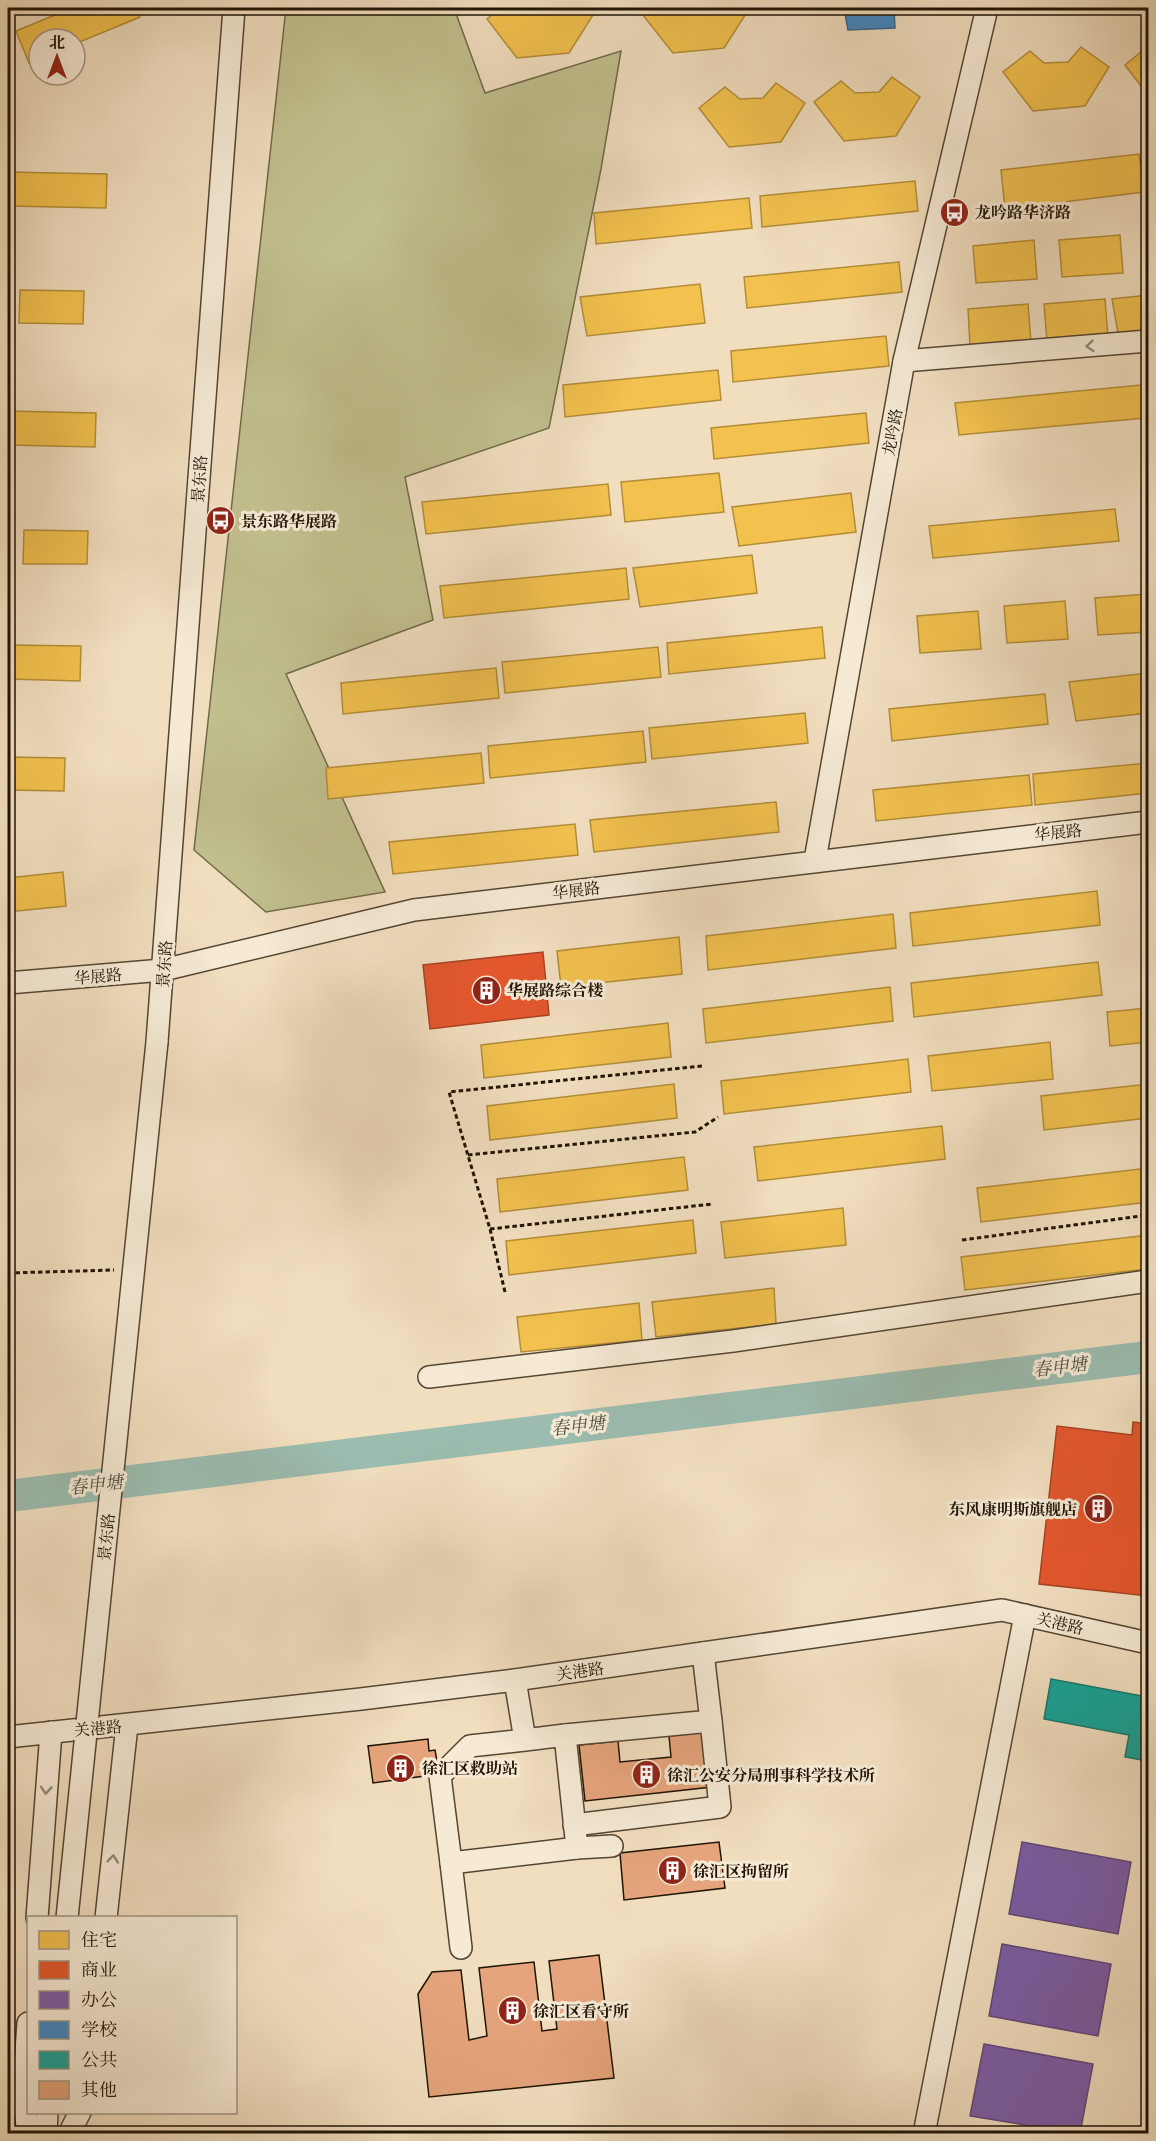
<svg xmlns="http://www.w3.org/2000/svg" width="1156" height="2141" font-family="'IM FELL English','Noto Serif SC',serif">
  <rect width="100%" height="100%" fill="#f1debf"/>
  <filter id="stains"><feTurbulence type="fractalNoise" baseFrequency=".00333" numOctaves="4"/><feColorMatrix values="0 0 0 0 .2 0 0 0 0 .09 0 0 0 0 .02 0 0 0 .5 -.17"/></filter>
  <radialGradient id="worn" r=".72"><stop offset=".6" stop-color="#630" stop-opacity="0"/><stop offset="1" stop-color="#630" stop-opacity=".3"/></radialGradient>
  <polygon fill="#c1bf8e" stroke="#706a4a" stroke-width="1.5" points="286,8 454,8 485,93 621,51 601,169 549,428 405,477 433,620 286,674 385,892 266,912 194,850"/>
  <g fill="#f2c14e" stroke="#b38d38" stroke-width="1.5">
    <polygon points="72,8 136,8 140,17 75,44 75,39 39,39 39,59 29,63 16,31"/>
    <polygon points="501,8 525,8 528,10 583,8 593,15 569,53 517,58 487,19"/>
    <polygon points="650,8 747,8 749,9 724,48 673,53 642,14"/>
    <polygon points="1148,46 1148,95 1125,65"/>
    <polygon points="1081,47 1109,67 1085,106 1033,111 1003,72 1030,51 1044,63 1068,62"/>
    <polygon points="892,77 920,97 896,136 844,141 814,102 841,81 855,93 879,92"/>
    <polygon points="776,83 805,103 781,142 729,147 699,108 725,87 740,99 763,98"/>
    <polygon points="1139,154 1144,192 1005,209 1001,170"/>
    <polygon points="8,172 107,174 106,208 8,206"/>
    <polygon points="915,181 918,211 762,227 760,196"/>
    <polygon points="749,198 752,228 596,244 594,213"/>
    <polygon points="1120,235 1123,273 1062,277 1059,240"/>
    <polygon points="1034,240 1037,279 976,283 973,246"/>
    <polygon points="899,262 902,292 747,308 744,277"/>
    <polygon points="700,284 705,323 587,336 580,297"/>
    <polygon points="20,290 84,291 83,324 19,323"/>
    <polygon points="1148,295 1148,334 1119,338 1112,299"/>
    <polygon points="1105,299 1108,337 1047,341 1044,304"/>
    <polygon points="1028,304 1031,342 970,345 968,309"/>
    <polygon points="886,336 889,366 733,382 731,351"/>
    <polygon points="718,370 721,400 565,417 563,385"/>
    <polygon points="1141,385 1145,418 959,435 955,403"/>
    <polygon points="8,411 96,413 95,447 8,445"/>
    <polygon points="866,413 869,443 714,459 711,428"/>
    <polygon points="719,473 724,512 625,522 621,482"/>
    <polygon points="608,484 611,515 426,534 422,502"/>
    <polygon points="851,493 856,532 739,546 732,507"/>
    <polygon points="1115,509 1119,541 933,558 929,526"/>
    <polygon points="24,530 88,531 87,564 23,564"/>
    <polygon points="752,555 757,593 640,607 633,568"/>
    <polygon points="626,568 629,599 444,618 440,586"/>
    <polygon points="1148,594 1148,632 1098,635 1095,598"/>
    <polygon points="1065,601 1068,639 1007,643 1004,606"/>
    <polygon points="978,611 981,649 920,653 917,616"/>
    <polygon points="822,627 825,658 669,674 667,643"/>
    <polygon points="8,645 81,646 80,681 8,679"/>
    <polygon points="658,647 661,677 505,693 502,662"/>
    <polygon points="496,668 499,698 343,714 341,683"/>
    <polygon points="1148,673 1148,713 1076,721 1069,682"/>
    <polygon points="1045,694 1048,724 892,741 889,709"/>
    <polygon points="805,713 808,743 652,759 649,728"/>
    <polygon points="643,731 646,762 490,778 488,746"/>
    <polygon points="481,753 484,783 328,799 326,768"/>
    <polygon points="8,757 65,758 64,791 8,790"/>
    <polygon points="1148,763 1148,793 1035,805 1033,774"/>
    <polygon points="1029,775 1032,805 876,821 873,790"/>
    <polygon points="776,802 779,832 594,852 590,820"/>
    <polygon points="575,824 578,855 393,874 389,842"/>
    <polygon points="63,872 66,906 8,912 8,878"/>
    <polygon points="1097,891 1100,925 913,946 910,913"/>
    <polygon points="893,914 896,948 708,970 706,936"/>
    <polygon points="679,937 682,974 561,987 557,951"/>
    <polygon points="1098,962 1102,995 914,1017 911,983"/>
    <polygon points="890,987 893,1021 706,1043 703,1009"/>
    <polygon points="1148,1008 1148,1042 1110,1046 1107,1012"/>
    <polygon points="668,1023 671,1057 484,1078 481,1045"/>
    <polygon points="1050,1042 1053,1079 932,1091 928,1056"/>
    <polygon points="908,1059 911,1092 724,1114 721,1081"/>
    <polygon points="674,1084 677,1118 490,1140 487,1106"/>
    <polygon points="1148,1084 1148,1118 1044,1130 1041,1096"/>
    <polygon points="942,1126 945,1159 758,1181 754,1147"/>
    <polygon points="684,1157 688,1190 500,1212 497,1179"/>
    <polygon points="1148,1168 1148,1202 981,1222 977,1188"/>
    <polygon points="843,1208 846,1245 725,1258 721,1222"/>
    <polygon points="693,1220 696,1253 509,1275 506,1241"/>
    <polygon points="1148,1235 1148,1269 965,1290 961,1257"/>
    <polygon points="774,1288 776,1324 656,1337 652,1302"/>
    <polygon points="639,1303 642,1340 521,1352 517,1317"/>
  </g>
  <g fill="#e4572e" stroke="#a94322" stroke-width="1.5">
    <polygon points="1096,8 1145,8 1097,12"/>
    <polygon points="543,952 549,1015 430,1029 423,965"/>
    <polygon points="1133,1422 1148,1424 1148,1596 1039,1584 1057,1426 1132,1435"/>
  </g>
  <g fill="#7b5ea7" stroke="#5f4877" stroke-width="1.5">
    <polygon points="1022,1842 1131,1862 1118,1934 1009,1914"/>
    <polygon points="1002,1944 1111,1964 1098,2036 989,2016"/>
    <polygon points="984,2044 1093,2064 1080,2134 970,2116"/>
  </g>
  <polygon fill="#3f88c5" stroke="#35658c" stroke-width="1.5" points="844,8 894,8 895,28 848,30"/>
  <polygon fill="#17a398" stroke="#19786c" stroke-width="1.5" points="1051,1679 1148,1697 1148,1761 1125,1757 1129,1735 1044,1719"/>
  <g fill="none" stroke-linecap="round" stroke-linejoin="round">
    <polyline stroke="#9bbcaf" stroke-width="32" points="8,1496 1148,1357"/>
  </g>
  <g fill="#e5a47b" stroke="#1f1406" stroke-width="1.5">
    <polygon points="705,1732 712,1787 585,1801 579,1745 618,1741 620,1762 671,1757 669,1736"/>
    <polygon points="428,1739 429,1751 435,1750 437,1761 430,1761 432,1775 373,1783 368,1746"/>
    <polygon points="719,1842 725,1888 624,1900 620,1853"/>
    <polygon points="599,1955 614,2078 429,2097 418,1994 432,1972 461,1970 469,2040 487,2036 479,1968 534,1962 542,2031 557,2029 549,1961"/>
  </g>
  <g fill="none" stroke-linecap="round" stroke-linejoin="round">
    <defs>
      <g id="minor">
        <polyline points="904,361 1148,341"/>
        <polyline points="815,860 904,361 987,8"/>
        <polyline points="8,983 163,970 414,910 1148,822"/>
        <polyline points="157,1042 234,8"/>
        <polyline points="429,1377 733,1341 1148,1281"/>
        <polyline points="515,1680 525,1740 470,1746 440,1776 451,1863 577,1848 565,1735 525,1740"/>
        <polyline points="565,1735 711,1721 703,1653"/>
        <polyline points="8,1737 361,1699 515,1680 1002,1610 1148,1643"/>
        <polyline points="574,1825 720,1807 711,1721"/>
        <polyline points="577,1848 612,1846"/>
        <polyline points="451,1863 461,1948"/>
        <polyline points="37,1918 51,1732"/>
        <polyline points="106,1918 127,1725"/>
        <polyline points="28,2134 23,2094 28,2023"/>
        <polyline points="46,2134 47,2112"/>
        <polyline points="69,2134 80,2112"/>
        <polyline points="924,2134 1025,1615"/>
      </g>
    </defs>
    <use href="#minor" stroke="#544634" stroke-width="24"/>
    <g stroke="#1f1406" stroke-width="3" stroke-dasharray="4.5 3" stroke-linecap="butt">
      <polyline points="468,1155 695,1132 718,1117"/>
      <polyline points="490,1229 712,1204"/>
      <polyline points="962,1240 1148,1215"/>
      <polyline points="8,1273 114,1270"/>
      <polyline points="505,1292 490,1229 449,1092 702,1066"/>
    </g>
    <use href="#minor" stroke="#f6ead5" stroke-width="21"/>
    <defs>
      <polyline id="minor-bridge" points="67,1918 157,1042"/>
    </defs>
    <use href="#minor-bridge" stroke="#544634" stroke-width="24" stroke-linecap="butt"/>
    <use href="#minor-bridge" stroke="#f6ead5" stroke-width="21"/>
  </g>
  <defs><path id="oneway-chevron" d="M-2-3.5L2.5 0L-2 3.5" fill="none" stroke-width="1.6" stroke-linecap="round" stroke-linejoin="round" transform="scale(1.5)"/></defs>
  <g stroke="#958a78">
    <use href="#oneway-chevron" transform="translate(1090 346) rotate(175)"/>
    <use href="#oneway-chevron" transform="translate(46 1790) rotate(94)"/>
    <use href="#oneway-chevron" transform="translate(113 1859) rotate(-84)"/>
  </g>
  <defs>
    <symbol id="bus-disc" viewBox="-11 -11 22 22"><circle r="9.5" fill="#8f2418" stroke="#f6ead5"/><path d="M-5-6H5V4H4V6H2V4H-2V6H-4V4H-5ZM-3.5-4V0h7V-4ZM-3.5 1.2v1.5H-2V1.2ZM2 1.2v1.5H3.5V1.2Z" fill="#fff"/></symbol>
    <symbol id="building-disc" viewBox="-11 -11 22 22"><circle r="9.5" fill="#8f2418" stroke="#f6ead5"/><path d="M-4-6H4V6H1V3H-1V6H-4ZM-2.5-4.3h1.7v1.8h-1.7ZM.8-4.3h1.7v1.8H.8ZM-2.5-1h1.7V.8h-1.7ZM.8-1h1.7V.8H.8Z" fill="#fff"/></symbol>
  </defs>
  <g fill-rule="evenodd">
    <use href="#bus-disc" x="938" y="196" width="33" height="33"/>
    <use href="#bus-disc" x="204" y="504" width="33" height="33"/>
    <use href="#building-disc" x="470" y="974" width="33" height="33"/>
    <use href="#building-disc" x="1082" y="1492" width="33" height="33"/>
    <use href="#building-disc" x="384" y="1752" width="33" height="33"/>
    <use href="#building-disc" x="630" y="1758" width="33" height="33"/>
    <use href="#building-disc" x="656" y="1854" width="33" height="33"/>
    <use href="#building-disc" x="496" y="1994" width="33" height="33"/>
  </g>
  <g text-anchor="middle" stroke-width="6" stroke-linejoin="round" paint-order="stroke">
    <g font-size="16" font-weight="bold" fill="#1f1406" stroke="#f6ead5" text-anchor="start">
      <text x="975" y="218">龙吟路华济路</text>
      <text x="241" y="527">景东路华展路</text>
      <text x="507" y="996">华展路综合楼</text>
      <text x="1077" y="1515" text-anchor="end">东风康明斯旗舰店</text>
      <text x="422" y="1774">徐汇区救助站</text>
      <text x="667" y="1781">徐汇公安分局刑事科学技术所</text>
      <text x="693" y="1877">徐汇区拘留所</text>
      <text x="533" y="2017">徐汇区看守所</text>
    </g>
    <g font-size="16" fill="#1f1406" stroke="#f6ead5">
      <text transform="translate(892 432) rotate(-80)" y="6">龙吟路</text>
      <text transform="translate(199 479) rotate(-86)" y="6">景东路</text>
      <text transform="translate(1058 832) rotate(-6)" y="6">华展路</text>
      <text transform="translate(576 890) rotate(-7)" y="6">华展路</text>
      <text transform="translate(164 964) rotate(-86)" y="6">景东路</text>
      <text transform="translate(98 976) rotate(-5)" y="6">华展路</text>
      <text transform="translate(106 1537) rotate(-84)" y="6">景东路</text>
      <text transform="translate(1060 1623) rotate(13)" y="6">关港路</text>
      <text transform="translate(580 1671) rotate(-8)" y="6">关港路</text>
      <text transform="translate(98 1728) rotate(-5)" y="6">关港路</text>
    </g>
    <g font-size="18" font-style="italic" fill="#4a4f41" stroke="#f6ead5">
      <text transform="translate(1060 1367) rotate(-7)" y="6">春申塘</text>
      <text transform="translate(578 1426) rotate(-7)" y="6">春申塘</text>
      <text transform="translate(96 1485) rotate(-7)" y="6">春申塘</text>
    </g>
  </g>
  <rect width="1156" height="2141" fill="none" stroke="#f1debf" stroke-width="30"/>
  <rect x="9" y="9" width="1138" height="2123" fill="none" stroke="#1f1406" stroke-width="3"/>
  <rect x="15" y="15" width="1126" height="2111" fill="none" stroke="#1f1406" stroke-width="1.5"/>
  <rect x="27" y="1916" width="210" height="198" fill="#f6ead5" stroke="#a09482" stroke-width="1.5"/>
  <rect x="39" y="1931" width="30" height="18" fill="#f2c14e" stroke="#a09482" stroke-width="1.5"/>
  <text x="81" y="1946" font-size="18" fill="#1f1406">住宅</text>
  <rect x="39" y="1961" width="30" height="18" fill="#e4572e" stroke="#a09482" stroke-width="1.5"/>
  <text x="81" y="1976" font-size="18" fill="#1f1406">商业</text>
  <rect x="39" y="1991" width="30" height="18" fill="#7b5ea7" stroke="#a09482" stroke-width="1.5"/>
  <text x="81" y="2006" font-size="18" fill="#1f1406">办公</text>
  <rect x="39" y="2021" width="30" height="18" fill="#3f88c5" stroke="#a09482" stroke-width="1.5"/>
  <text x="81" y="2036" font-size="18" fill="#1f1406">学校</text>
  <rect x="39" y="2051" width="30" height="18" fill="#17a398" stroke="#a09482" stroke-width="1.5"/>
  <text x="81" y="2066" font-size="18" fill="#1f1406">公共</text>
  <rect x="39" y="2081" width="30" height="18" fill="#e5a47b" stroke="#a09482" stroke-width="1.5"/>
  <text x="81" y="2096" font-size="18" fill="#1f1406">其他</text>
  <g transform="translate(57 57)"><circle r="28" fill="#f6ead5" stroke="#a09482" stroke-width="1.5"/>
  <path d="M0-4.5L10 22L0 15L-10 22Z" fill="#8f2418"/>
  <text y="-9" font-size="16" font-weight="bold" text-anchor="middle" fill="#1f1406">北</text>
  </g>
  <rect width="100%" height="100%" filter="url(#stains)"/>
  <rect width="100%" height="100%" fill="url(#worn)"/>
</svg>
